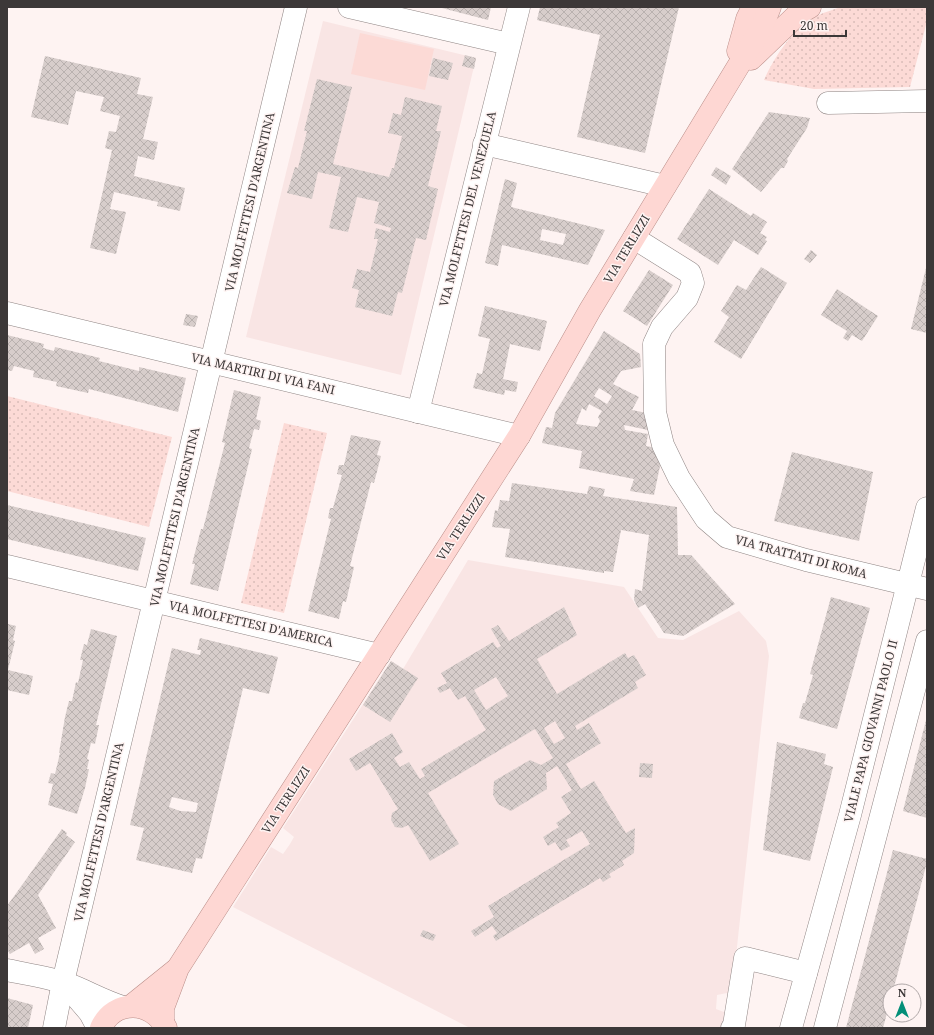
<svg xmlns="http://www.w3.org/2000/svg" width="934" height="1035" font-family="'Noto Serif',serif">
  <defs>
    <pattern id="grass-dots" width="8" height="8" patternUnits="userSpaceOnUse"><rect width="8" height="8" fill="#fcdad6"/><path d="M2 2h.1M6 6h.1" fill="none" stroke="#d9bcb8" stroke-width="1.8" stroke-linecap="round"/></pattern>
    <pattern id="building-cross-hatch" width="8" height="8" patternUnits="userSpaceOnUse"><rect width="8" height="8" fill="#d7cdcb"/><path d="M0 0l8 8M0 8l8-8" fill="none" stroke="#b9b1af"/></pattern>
  </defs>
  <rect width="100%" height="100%" fill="#fef3f2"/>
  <g fill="#f9e5e4">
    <polygon points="323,21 476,58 401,375 246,337"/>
    <polygon points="468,560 624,587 658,638 683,640 739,611 766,641 769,656 732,992 717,995 716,1009 729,1014 724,1028 470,1028 233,907 271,847 283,854 290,844 294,837 283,828 391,661 403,669 406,664"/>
  </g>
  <g fill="url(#grass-dots)">
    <path d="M841,7H927V21L910,87L814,89L764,80C775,56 793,28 817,16C824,12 833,10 841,7Z"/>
    <polygon points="7,396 172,437 149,527 7,491"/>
    <polygon points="284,423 327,433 284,613 241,603"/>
  </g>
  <polygon fill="#fcdad6" points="360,33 434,49 425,90 351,74"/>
  <g fill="url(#building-cross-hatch)" fill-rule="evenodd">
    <polygon points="438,7 491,7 488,20"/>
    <polygon points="540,7 679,7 645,153 577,137 600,35 537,20"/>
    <polygon points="465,55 476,58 474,69 462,66"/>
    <polygon points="45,56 141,78 137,94 153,97 143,139 158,142 154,160 138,156 134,176 185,188 180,211 157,206 158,202 114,192 110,209 126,212 116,254 90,248 112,150 105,148 109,131 116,132 120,116 100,111 104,97 76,91 68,125 31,117"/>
    <polygon points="433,58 453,63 448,80 429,76"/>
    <polygon points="317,79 352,87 333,164 389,177 392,168 394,168 402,136 388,133 393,113 401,115 405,97 442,106 436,131 441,131 428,186 438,189 426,240 416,238 402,293 398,292 392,316 355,307 359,290 352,288 357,269 370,272 378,239 374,239 376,228 390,232 391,228 374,223 379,202 357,197 348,232 329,228 341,177 318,172 312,199 287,193 295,167 298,168 307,131 304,131"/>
    <polygon points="769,112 810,118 807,128 787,159 788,161 784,168 781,168 761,192 732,169"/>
    <polygon points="716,167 731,176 726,185 711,175"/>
    <path d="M505,179L517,183L511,207L605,230L588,265L502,245L498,266L485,263ZM542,229L566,234L563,245L540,240Z"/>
    <polygon points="709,189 751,216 753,213 767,222 760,233 767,237 765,240 767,241 758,255 734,240 718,265 677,239"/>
    <polygon points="811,250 817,255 810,263 804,259"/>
    <polygon points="761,267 787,283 741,359 714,342 729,317 721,311 737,285 746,290"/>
    <polygon points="926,268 927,268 927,333 911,329"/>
    <polygon points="649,270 673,285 647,326 623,311"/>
    <polygon points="837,289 878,316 862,341 852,335 848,341 843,338 847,331 821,315"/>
    <polygon points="485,306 547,321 540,351 510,344 503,379 518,382 516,392 505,390 504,395 473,388 477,373 482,374 490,339 478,336"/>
    <polygon points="186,314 198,316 195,327 183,325"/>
    <path d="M604,331L640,354L641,367L621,371L613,384L639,397L632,410L647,413L648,430L624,425L625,430L648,434L646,446L656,448L660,466L654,495L630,491L634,479L579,468L582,451L542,443L546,427L552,428L555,413ZM599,388L612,396L607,404L594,396ZM589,404L602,411L598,417L600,421L597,427L576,424L582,408L586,411Z"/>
    <polygon points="7,335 44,344 43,348 54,351 55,347 100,358 99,361 139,371 139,367 186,378 178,412 89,389 88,393 56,386 57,382 33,377 34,371 14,366 12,371 7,370"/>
    <polygon points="234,390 261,397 256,419 261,421 259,430 254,429 249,448 252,449 218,591 190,584 195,564 192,564 201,529 203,529 225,443 222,442"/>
    <polygon points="351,435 381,441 377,455 381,456 374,483 371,482 350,566 354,567 346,602 343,601 339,619 308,611 331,519 328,518 330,508 333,508 342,475 337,474 339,465 344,465"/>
    <polygon points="792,452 873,472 859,541 774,521"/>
    <polygon points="512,483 587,494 589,486 605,489 603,496 677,507 678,555 691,555 735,604 683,636 664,633 645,604 638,608 634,600 635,589 642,591 649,535 621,530 613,572 604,571 604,573 505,557 510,529 492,527 495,510 498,511 500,500 509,501"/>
    <polygon points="7,505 146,538 138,571 7,539"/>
    <polygon points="831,597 870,608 837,729 799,718 803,703 805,703 813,675 810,674"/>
    <path d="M564,607L577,635L537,659L557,694L625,653L628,658L634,655L646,675L635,682L638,688L575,726L577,730L589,723L601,743L566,764L581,789L594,781L626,833L635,828L634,853L622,861L624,865L609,874L611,877L603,882L600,878L496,941L493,936L497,933L492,926L475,937L471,931L494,917L488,906L590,844L582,831L566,840L570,846L561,851L555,842L548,846L543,837L559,827L556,823L571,813L561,797L572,790L557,766L546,773L547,789L511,811L498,804L493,795L494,781L530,760L541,765L553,758L535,729L428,793L459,844L430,861L408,825L402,828L395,827L391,820L392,813L398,809L370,763L356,771L349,759L392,733L403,752L394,758L400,767L409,762L420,779L425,776L421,769L486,730L465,696L458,700L450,688L440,693L437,688L447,683L441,673L493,642L497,648L501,646L491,629L498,625L509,641ZM496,677L508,696L486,710L474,690ZM555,721L565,738L554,744L544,728Z"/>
    <polygon points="8,624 16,626 13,640 15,641 8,670 33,676 29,695 7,690"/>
    <polygon points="91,629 117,636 96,725 99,725 95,744 91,743 87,759 89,760 87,769 89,769 85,788 77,814 48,805 53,784 48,783 51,773 55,774 60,753 59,753 65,717 69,701 72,701 76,682 78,683 83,660 80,660 84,644 87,645"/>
    <path d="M200,638L278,657L269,694L243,688L202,859L196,858L192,873L136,860L144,828L130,825L172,648L200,655L201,650H197ZM172,797L198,803L196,812L180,811L169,807Z"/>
    <polygon points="391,661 418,678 390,722 363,705"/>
    <polygon points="926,720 927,720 927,818 903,811"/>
    <polygon points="777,742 826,754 824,764 833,767 810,861 763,850"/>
    <polygon points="640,763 653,764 652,778 639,777"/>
    <polygon points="62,829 67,833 66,835 75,842 38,895 56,928 38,938 44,949 35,954 29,943 10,954 7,949 7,906"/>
    <polygon points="893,850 927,859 927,862 893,991 890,991 890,1002 883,1028 846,1028"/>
    <polygon points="423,930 436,935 433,941 420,936"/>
    <polygon points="7,998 33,1005 28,1028 7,1028"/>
  </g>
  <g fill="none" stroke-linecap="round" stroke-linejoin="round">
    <defs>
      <g id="minor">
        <polyline points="349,7 509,44"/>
        <polyline points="828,103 927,101"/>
        <polyline points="484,144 665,186"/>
        <polyline points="634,238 690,273 693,283 687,298 662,327 654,344 655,412 663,445 679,478 706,519 727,537 806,560 927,589"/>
        <polyline points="7,313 519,436"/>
        <polyline points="418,412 519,7"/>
        <polyline points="7,566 379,655"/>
        <path d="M7,970C26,974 47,977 65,983C85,990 103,1001 123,1007"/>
        <polyline points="67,986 90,1013 98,1028"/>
        <polyline points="54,1028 63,982 296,7"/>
        <polyline points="732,1028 734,1025 745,958 806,973"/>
        <polyline points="791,1028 850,815 927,508"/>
        <polyline points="825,1028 927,641"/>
      </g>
      <g id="major">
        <polyline points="738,51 747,19 753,7"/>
        <polyline points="751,59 798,14 810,7"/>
        <polyline points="131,1006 177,969"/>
        <polyline points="163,1022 163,1008 178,968 519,436 590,310 762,27 770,7"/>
        <path d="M101,1028C114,999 152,1000 166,1028"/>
      </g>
    </defs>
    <use href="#minor" stroke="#8f8584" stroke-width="23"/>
    <use href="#major" stroke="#ba8e89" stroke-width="23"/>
    <use href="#minor" stroke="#fff" stroke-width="22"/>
    <use href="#major" stroke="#fed7d3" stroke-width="22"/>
  </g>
  <g text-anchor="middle" stroke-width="3" stroke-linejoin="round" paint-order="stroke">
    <g font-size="12" fill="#3c3838" stroke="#fef3f2">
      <text transform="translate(250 202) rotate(-77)" y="4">VIA MOLFETTESI D'ARGENTINA</text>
      <text transform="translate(468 209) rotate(-76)" y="4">VIA MOLFETTESI DEL VENEZUELA</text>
      <text transform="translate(627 249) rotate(-59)" y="4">VIA TERLIZZI</text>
      <text transform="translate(263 374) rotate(13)" y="4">VIA MARTIRI DI VIA FANI</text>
      <text transform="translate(175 517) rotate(-77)" y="4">VIA MOLFETTESI D'ARGENTINA</text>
      <text transform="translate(461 527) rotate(-57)" y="4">VIA TERLIZZI</text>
      <text transform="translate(801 557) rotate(15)" y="4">VIA TRATTATI DI ROMA</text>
      <text transform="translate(251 624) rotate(13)" y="4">VIA MOLFETTESI D'AMERICA</text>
      <text transform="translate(871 731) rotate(-76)" y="4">VIALE PAPA GIOVANNI PAOLO II</text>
      <text transform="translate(286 800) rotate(-57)" y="4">VIA TERLIZZI</text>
      <text transform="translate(99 832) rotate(-77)" y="4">VIA MOLFETTESI D'ARGENTINA</text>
    </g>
  </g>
  <rect width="934" height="1035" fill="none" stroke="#3c3838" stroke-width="16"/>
  <g transform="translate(902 1003)"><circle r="19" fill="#fef3f2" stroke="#b0a8a8"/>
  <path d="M0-3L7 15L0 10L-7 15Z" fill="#048f78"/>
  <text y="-6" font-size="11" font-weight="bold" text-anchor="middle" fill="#3c3838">N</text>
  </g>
  <path d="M794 30v6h52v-6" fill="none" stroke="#3c3838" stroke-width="2"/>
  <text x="800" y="30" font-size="12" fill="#3c3838" stroke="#fef3f2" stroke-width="3" paint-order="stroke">20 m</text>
</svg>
